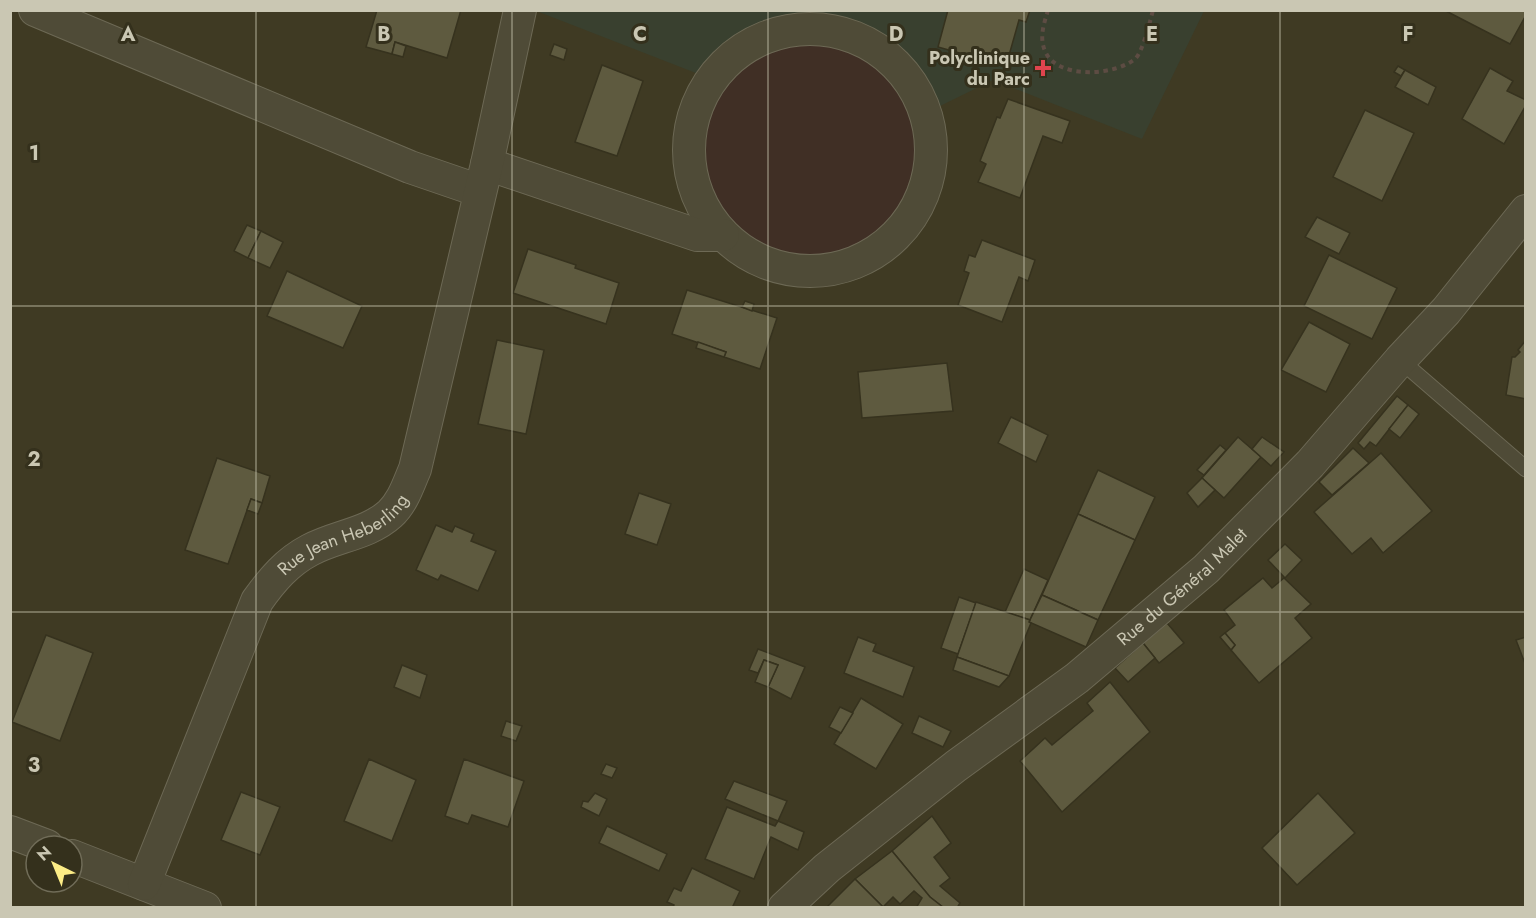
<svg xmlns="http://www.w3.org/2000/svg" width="1536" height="918" font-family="Jost,sans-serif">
  <rect width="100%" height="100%" fill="#3f3a23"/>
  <polygon fill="#39402f" points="540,10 1204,11 1142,139 993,80 938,107 906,61 864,29 814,16 754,35 701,75 539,12"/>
  <circle fill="#402f25" cx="810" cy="150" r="121"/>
  <g fill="#5e5a3f" stroke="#36321e" stroke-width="1.5">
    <polygon points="377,10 461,10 447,58 395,42 392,54 366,47"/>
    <polygon points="948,10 1030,10 1026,22 1019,20 1006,66 938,47"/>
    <polygon points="1444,10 1526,10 1526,15 1510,44"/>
    <polygon points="395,42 406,46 403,57 392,54"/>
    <polygon points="554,44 567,49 564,60 550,55"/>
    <polygon points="602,65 643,81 617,156 575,142"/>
    <polygon points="1398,66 1405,70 1401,76 1394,72"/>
    <polygon points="1490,68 1513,81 1507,91 1526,100 1526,105 1504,144 1462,119"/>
    <polygon points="1405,70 1436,87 1428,105 1395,87"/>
    <polygon points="1008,99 1070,121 1062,143 1043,136 1020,198 978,182 986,164 980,161 997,117 1000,118"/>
    <polygon points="1365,110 1414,133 1382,201 1333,177"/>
    <polygon points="1317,217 1350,233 1339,254 1305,237"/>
    <polygon points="247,225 261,231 248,258 234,251"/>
    <polygon points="261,231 283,242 270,268 248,258"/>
    <polygon points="982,240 1035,260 1028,281 1019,277 1002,322 958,305 969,273 964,271 969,255 975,257"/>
    <polygon points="528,249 576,265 575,268 619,283 606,324 513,293"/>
    <polygon points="1329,255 1397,288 1372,339 1304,306"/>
    <polygon points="287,271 362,306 343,348 267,316"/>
    <polygon points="687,290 777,318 760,369 724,357 726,352 672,334"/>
    <polygon points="745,301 754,304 752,311 742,307"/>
    <polygon points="1309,322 1350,344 1326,392 1281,370"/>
    <polygon points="497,340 544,350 526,434 478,424"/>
    <polygon points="1526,340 1526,399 1506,395 1512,357 1515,357 1520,352 1518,350"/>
    <polygon points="698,342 726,352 724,357 696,348"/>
    <polygon points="947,363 953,411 862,418 858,372"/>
    <polygon points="1397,396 1408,405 1376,446 1370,442 1364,449 1358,443"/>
    <polygon points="1408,405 1419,414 1400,438 1389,429"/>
    <polygon points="1011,417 1048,435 1036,462 998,443"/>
    <polygon points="1238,437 1261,457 1224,498 1202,478"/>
    <polygon points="1262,437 1284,452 1271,466 1252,449"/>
    <polygon points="1220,445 1226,450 1204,475 1197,470"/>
    <polygon points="1353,448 1369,463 1332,495 1319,482"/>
    <polygon points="1381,453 1432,511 1383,553 1371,538 1352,554 1314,512"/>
    <polygon points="217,458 270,476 262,503 251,499 228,564 185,550"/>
    <polygon points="1098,470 1155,497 1135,540 1078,514"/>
    <polygon points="1202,478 1215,490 1198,507 1187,493"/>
    <polygon points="639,493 671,504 657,545 625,534"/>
    <polygon points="251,499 262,503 258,514 247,510"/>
    <polygon points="1078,514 1135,540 1098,620 1042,595"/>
    <polygon points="436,525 452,532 455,526 474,534 471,541 496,551 478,591 441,575 438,580 416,570"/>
    <polygon points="1285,544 1302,560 1285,578 1268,560"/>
    <polygon points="1024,569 1048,580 1030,620 1005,612"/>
    <polygon points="1263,578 1272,588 1284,578 1311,604 1295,618 1312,638 1259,683 1231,650 1235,645 1225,633 1235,625 1224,610"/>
    <polygon points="1042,595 1098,620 1086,647 1029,622"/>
    <polygon points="959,597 976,603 958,654 941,648"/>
    <polygon points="976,602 1030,620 1029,622 1031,623 1009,676 957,657"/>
    <polygon points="1167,623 1184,643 1159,663 1143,643"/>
    <polygon points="1225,633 1235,645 1231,650 1220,637"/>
    <polygon points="46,635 93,653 60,741 12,722"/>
    <polygon points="858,637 876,644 873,651 914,667 903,697 844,673"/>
    <polygon points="1526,637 1526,666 1516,640"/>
    <polygon points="1143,643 1155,658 1128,682 1115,668"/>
    <polygon points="758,649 805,667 791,699 768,687 778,665 764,660 758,673 749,670"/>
    <polygon points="957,657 1009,676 999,687 953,670"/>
    <polygon points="764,660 778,665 768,687 755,682"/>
    <polygon points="402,665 427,675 420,698 394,687"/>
    <polygon points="1110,682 1150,732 1062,812 1020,761 1045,738 1052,745 1093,711 1087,703"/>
    <polygon points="861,698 903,724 876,769 834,744"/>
    <polygon points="840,707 853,713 841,733 829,727"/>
    <polygon points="919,716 951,731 943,747 912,733"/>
    <polygon points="506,721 522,726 516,741 501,736"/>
    <polygon points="369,759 416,780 392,841 344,821"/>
    <polygon points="464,759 524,781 508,827 472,815 468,824 445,816"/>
    <polygon points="606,764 617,768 612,778 601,774"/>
    <polygon points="734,781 787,801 778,821 725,799"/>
    <polygon points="241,792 280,807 260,855 221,840"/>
    <polygon points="595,793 607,799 599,816 581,807 583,801 588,802"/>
    <polygon points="1318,793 1355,833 1297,885 1262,848"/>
    <polygon points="727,807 775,826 778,821 804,832 798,850 771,837 754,879 705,859"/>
    <polygon points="932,816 951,843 934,857 950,878 940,886 960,903 957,908 944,908 930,897 892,851"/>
    <polygon points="607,826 667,854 659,871 599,843"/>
    <polygon points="892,851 930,897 944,908 916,908 922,898 914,891 900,904 893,897 883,907 855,879"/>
    <polygon points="692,868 740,891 732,908 673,908 674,905 667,902 674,888 681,891"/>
    <polygon points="855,879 883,907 826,908"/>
  </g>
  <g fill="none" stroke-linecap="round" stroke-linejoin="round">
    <defs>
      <polyline id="lane" points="1400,360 1526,469"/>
      <g id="street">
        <polyline points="35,10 410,167 480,191"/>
        <circle cx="810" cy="150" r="121"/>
        <polyline points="487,164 697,235 723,235"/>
        <polyline points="10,832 47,846"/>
        <polyline points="72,856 205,908"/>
        <path id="s1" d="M144,884L257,601C272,580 287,562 310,550C336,536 368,534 390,514C403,502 408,485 415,469L487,164L520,10"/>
        <path id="s2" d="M784,908L827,868L956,766L1077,678L1206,569L1310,464L1400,360L1446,311L1526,211"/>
      </g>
    </defs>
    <use href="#lane" stroke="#6d6955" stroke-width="17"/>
    <use href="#street" stroke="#6d6955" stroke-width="34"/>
    <path stroke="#5d4c43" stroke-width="4" stroke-dasharray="4.5 4.5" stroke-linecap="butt" d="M1048,10C1044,24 1039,37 1045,51C1057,80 1116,76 1136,58C1143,50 1150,22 1153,10"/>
    <use href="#lane" stroke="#4f4b37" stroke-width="15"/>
    <use href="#street" stroke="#4f4b37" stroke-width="32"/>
  </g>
  <path fill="none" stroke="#cac7b3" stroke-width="1.5" stroke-opacity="0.55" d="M256,10V908M512,10V908M768,10V908M1024,10V908M1280,10V908M10,306H1526M10,612H1526"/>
  <path fill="#e0444e" stroke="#34301c" stroke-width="2" d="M1040 59h6v6h6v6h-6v6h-6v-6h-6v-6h6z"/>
  <g text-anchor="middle" stroke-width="6" stroke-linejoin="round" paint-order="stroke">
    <g font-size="18" font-weight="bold" fill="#cac7b3" stroke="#34301c" text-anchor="end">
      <text x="1030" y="64">Polyclinique<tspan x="1030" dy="21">du Parc</tspan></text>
    </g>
    <g font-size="18" fill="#cac7b3" stroke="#34301c">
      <text dy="6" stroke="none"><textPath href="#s1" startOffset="416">Rue Jean Heberling</textPath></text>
      <text dy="6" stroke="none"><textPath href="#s2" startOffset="512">Rue du Général Malet</textPath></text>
    </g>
  </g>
  <g font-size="20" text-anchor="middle" font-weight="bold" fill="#cac7b3" stroke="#34301c" stroke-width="6" stroke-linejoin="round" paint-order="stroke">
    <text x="128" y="41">A</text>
    <text x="384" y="41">B</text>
    <text x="640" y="41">C</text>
    <text x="896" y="41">D</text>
    <text x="1152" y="41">E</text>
    <text x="1408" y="41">F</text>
    <text x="34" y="160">1</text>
    <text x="34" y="466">2</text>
    <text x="34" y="772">3</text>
  </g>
  <rect width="1536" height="918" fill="none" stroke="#cac7b3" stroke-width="24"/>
  <g transform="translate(54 864) rotate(317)"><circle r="28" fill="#34301c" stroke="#706c58" stroke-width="1.5"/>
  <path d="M0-4.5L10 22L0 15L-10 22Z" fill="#fcec86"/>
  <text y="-9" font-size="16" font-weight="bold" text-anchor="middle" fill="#cac7b3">N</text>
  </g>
</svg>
